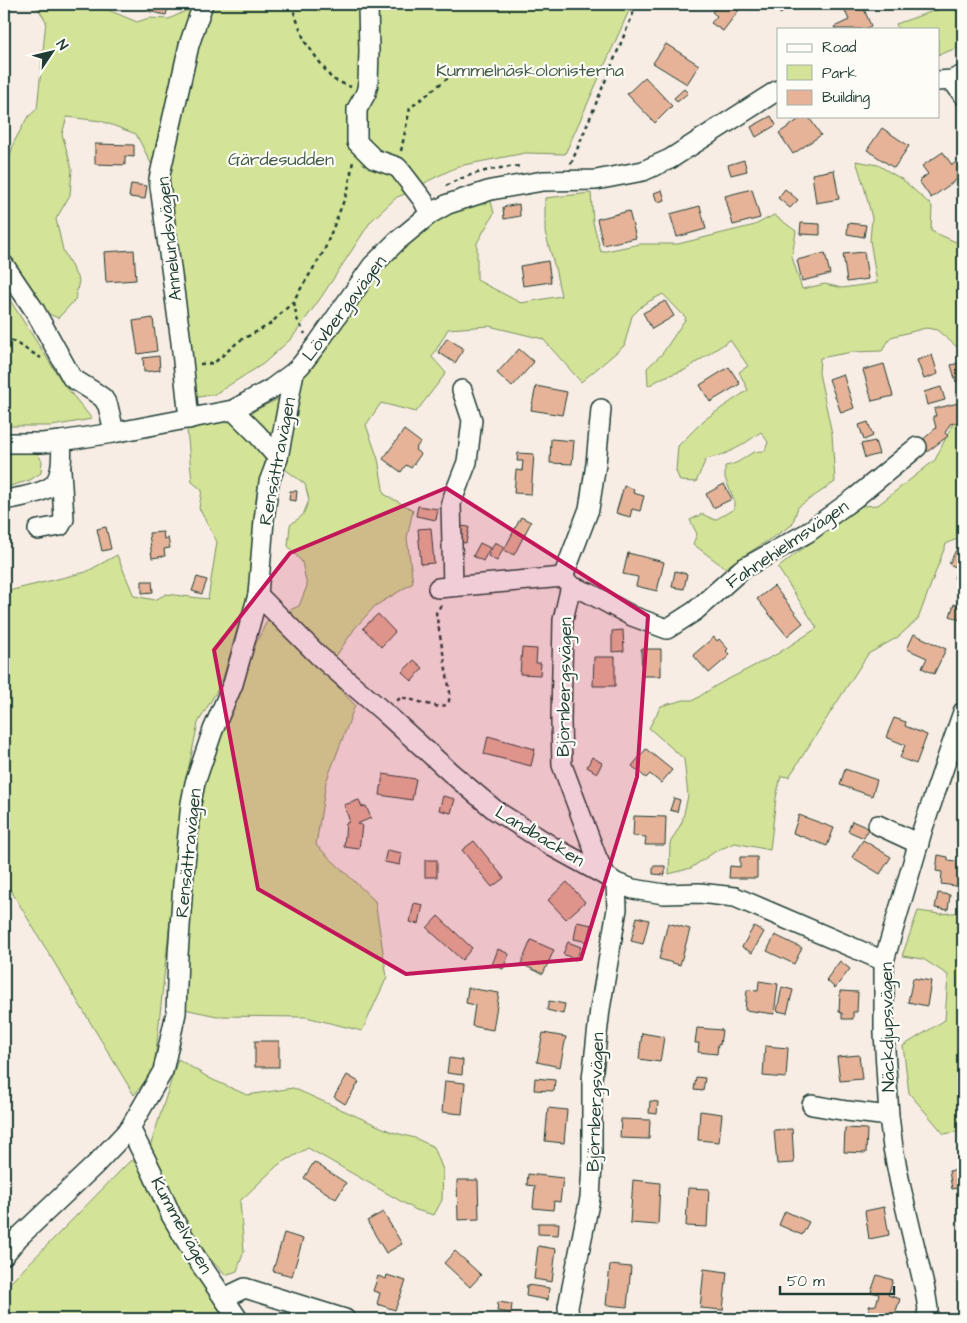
<svg xmlns="http://www.w3.org/2000/svg" width="967" height="1323" font-family="'Architects Daughter',sans-serif">
  <rect width="100%" height="100%" fill="#f8ede4"/>
  <filter id="ink" filterUnits="userSpaceOnUse"><feTurbulence type="fractalNoise" baseFrequency=".02" numOctaves="2"/><feDisplacementMap in="SourceGraphic" scale="10" xChannelSelector="R" yChannelSelector="G"/><feConvolveMatrix kernelMatrix="1 2 1 2 8 2 1 2 1" color-interpolation-filters="sRGB"/></filter>
  <g filter="url(#ink)">
    <g fill="#d3e397" stroke="#799066">
      <polygon points="35,4 107,4 106,9 137,22 149,18 169,19 200,4 632,4 565,154 525,153 459,166 428,181 413,191 397,197 371,221 322,296 292,338 263,364 215,394 189,399 159,179 136,134 101,121 67,117 62,134 72,169 70,195 56,219 63,250 79,281 75,300 58,318 42,311 4,251 4,166 7,167 14,142 27,118 37,109 46,21"/>
      <polygon points="953,4 963,4 963,46 938,55 938,29 898,29 896,24"/>
      <path d="M856,161L878,165L903,180L932,206L931,231L963,245V352L937,330L926,328L891,337L882,351L852,352L820,358L819,373L832,434L835,482L798,507L792,525L725,568L693,544L697,534L690,520L702,514L715,520L734,509V500L725,478V466C738,464 742,459 752,453C756,451 761,451 765,451L768,442L761,432C741,446 731,454 706,459L696,482L680,481L676,471L678,446L704,420L748,390L739,372L748,366L730,340L685,370L664,377L648,386L647,368L662,354L686,318L663,294L644,304L632,316L624,346L581,382L543,339L489,326L448,329L432,357L446,373L416,412L381,403L366,425L378,459L384,494L413,510L407,538L413,583L375,606L355,628L334,659L283,613L299,606L307,586L302,562L288,546L290,525L303,515L309,500L305,484L282,467L300,375L373,271L418,233L456,208L489,194L494,213L477,243V280L521,303L561,296L555,268L545,232V198L591,193L593,222L601,252L640,244H678L755,225L774,215L796,231L792,257L802,289L825,284L842,288L877,283L870,240L872,218L864,186Z"/>
      <polygon points="4,291 63,383 92,419 52,426 4,426"/>
      <polygon points="286,395 276,444 247,416 256,410"/>
      <polygon points="963,406 963,536 946,544 918,619 898,637 868,654 789,777 781,776 776,798 770,850 735,843 716,851 691,868 669,874 670,843 682,822 688,796 684,759 649,728 661,706 684,700 694,700 717,685 777,654 817,628 778,568 794,555 862,506 878,505 935,460 960,409"/>
      <polygon points="211,418 234,419 265,456 264,486 253,575 222,682 198,723 184,790 154,1070 134,1095 4,879 4,752 6,738 4,737 4,592 86,572 117,555 134,596 155,600 166,594 208,599 217,542 199,508 202,490 192,482 187,429"/>
      <polygon points="4,450 35,450 42,461 41,473 30,480 4,488"/>
      <polygon points="270,615 355,705 347,727 326,782 316,845 375,901 387,977 362,1031 306,1017 217,1016 184,1009 186,929 194,846 204,778 236,689 256,643"/>
      <polygon points="918,911 940,914 963,912 963,1131 944,1134 909,1093 903,1046 945,1020 948,975 923,959 902,956"/>
      <polygon points="178,1059 211,1079 247,1095 293,1088 392,1132 415,1138 434,1147 443,1170 442,1200 434,1215 416,1210 308,1148 278,1165 240,1201 244,1251 237,1271 225,1275 202,1250 177,1210 149,1150"/>
      <polygon points="131,1160 146,1168 229,1319 4,1319 4,1289"/>
    </g>
    <g fill="#e6b398" stroke="#1f3d34">
      <polygon points="149,4 169,4 166,15 147,11"/>
      <polygon points="718,4 739,4 742,6 723,31 711,23 717,16 712,12"/>
      <polygon points="770,4 785,4 787,5 781,14 769,5"/>
      <polygon points="850,4 862,4 871,26 865,29 835,29 834,27 849,20 843,6"/>
      <polygon points="666,44 699,65 687,84 653,63"/>
      <polygon points="645,77 672,106 655,123 627,94"/>
      <polygon points="684,89 688,93 677,102 674,98"/>
      <polygon points="771,116 776,125 756,137 751,127"/>
      <polygon points="804,116 808,116 821,135 793,154 779,133"/>
      <polygon points="882,128 909,146 894,168 867,150"/>
      <polygon points="95,144 134,145 134,157 125,156 125,165 95,164"/>
      <polygon points="943,152 952,165 956,162 963,171 963,175 931,198 919,181 928,174 922,166"/>
      <polygon points="744,160 747,171 731,175 728,165"/>
      <polygon points="834,170 839,199 816,203 812,174"/>
      <polygon points="131,184 147,186 145,199 129,197"/>
      <polygon points="752,189 760,218 733,225 725,196"/>
      <polygon points="785,189 798,200 790,208 778,198"/>
      <polygon points="662,190 665,200 657,202 654,193"/>
      <polygon points="519,204 520,216 504,219 503,207"/>
      <polygon points="700,206 706,229 677,237 670,214"/>
      <polygon points="629,211 636,238 603,245 597,219"/>
      <polygon points="801,223 820,224 820,235 800,234"/>
      <polygon points="848,223 866,225 864,237 847,234"/>
      <polygon points="134,250 136,280 106,282 104,252"/>
      <polygon points="864,252 868,279 847,282 843,254"/>
      <polygon points="825,253 830,274 802,281 797,260"/>
      <polygon points="548,261 551,282 523,286 520,266"/>
      <polygon points="665,301 674,316 652,329 643,313"/>
      <polygon points="153,318 157,351 138,354 133,321"/>
      <polygon points="447,338 464,349 455,363 438,352"/>
      <polygon points="519,349 534,362 512,387 497,373"/>
      <polygon points="932,355 938,374 924,379 917,360"/>
      <polygon points="159,356 160,370 144,372 143,358"/>
      <polygon points="963,362 963,388 961,380 956,382 951,365"/>
      <polygon points="884,364 893,396 872,401 863,370"/>
      <polygon points="729,367 740,384 710,402 700,385"/>
      <polygon points="843,374 854,408 841,413 829,379"/>
      <polygon points="536,386 567,392 562,415 531,410"/>
      <polygon points="941,387 945,400 927,405 924,392"/>
      <polygon points="958,403 963,421 950,424 945,433 948,436 927,452 919,443 936,428 933,416 936,416 934,409"/>
      <polygon points="868,422 873,436 864,440 859,425"/>
      <polygon points="404,430 420,442 415,450 421,454 411,468 406,465 401,472 383,459"/>
      <polygon points="551,439 574,441 572,464 550,463"/>
      <polygon points="875,441 879,454 865,458 861,444"/>
      <polygon points="518,453 534,454 531,494 514,493 516,470 522,471 523,461 517,461"/>
      <polygon points="724,484 732,499 713,508 706,494"/>
      <polygon points="624,486 634,489 633,493 644,496 640,511 632,509 630,517 616,513"/>
      <polygon points="290,491 297,491 296,501 289,500"/>
      <polygon points="418,506 438,509 436,520 416,516"/>
      <polygon points="521,517 531,522 514,555 504,550"/>
      <polygon points="461,526 469,527 466,543 459,542"/>
      <polygon points="106,527 111,549 102,551 97,529"/>
      <polygon points="431,528 434,563 421,564 418,529"/>
      <polygon points="163,532 164,539 168,538 170,548 164,549 165,556 152,558 149,533"/>
      <polygon points="495,542 504,547 497,561 488,556"/>
      <polygon points="480,543 490,548 483,561 473,556"/>
      <polygon points="956,550 963,553 963,583 954,578 958,568 949,564"/>
      <polygon points="628,553 664,562 657,591 636,586 638,577 623,574"/>
      <polygon points="675,571 687,574 684,589 672,587"/>
      <polygon points="197,577 207,580 202,594 192,591"/>
      <polygon points="142,581 152,581 153,592 142,593"/>
      <polygon points="774,586 803,623 787,636 757,599"/>
      <polygon points="954,604 963,608 963,621 950,616"/>
      <polygon points="378,614 395,632 381,647 363,628"/>
      <polygon points="623,630 624,651 612,652 612,631"/>
      <polygon points="914,634 946,649 934,674 922,668 927,658 907,649"/>
      <polygon points="714,637 717,641 719,639 728,649 726,651 730,655 709,673 693,655"/>
      <polygon points="522,648 537,649 536,663 541,663 540,675 520,674"/>
      <polygon points="641,649 661,649 661,676 642,676"/>
      <polygon points="594,657 615,657 615,686 593,686"/>
      <polygon points="414,660 423,668 412,681 402,672"/>
      <polygon points="894,718 906,722 905,726 927,735 916,764 900,758 905,745 886,737"/>
      <polygon points="488,736 535,749 531,766 484,754"/>
      <polygon points="646,749 672,770 661,783 650,774 646,778 632,766"/>
      <polygon points="592,757 602,763 597,773 587,767"/>
      <polygon points="845,769 877,780 872,796 840,785"/>
      <polygon points="383,774 416,779 412,800 380,795"/>
      <polygon points="443,796 455,799 451,813 439,810"/>
      <polygon points="674,798 680,800 677,812 670,810"/>
      <polygon points="359,800 362,807 366,806 371,818 357,824 362,825 359,849 344,847 346,823 348,823 349,819 344,805"/>
      <polygon points="799,815 834,828 827,846 793,833"/>
      <polygon points="634,816 666,817 665,845 645,845 646,837 633,836"/>
      <polygon points="852,821 868,828 864,838 848,831"/>
      <polygon points="863,840 891,857 880,874 852,857"/>
      <polygon points="474,841 504,878 492,887 462,850"/>
      <polygon points="387,850 402,853 400,865 384,862"/>
      <polygon points="938,855 948,857 948,860 961,862 959,871 963,871 963,887 941,884 942,872 936,871"/>
      <polygon points="740,857 757,857 757,878 729,878 730,866 740,867"/>
      <rect x="425" y="860" width="12" height="17"/>
      <polygon points="653,866 665,866 665,875 653,874"/>
      <polygon points="567,882 585,902 566,919 548,900"/>
      <polygon points="938,893 950,895 948,910 935,908"/>
      <polygon points="414,903 423,905 419,924 410,922"/>
      <polygon points="438,916 472,948 462,960 427,928"/>
      <polygon points="637,917 649,920 643,944 631,941"/>
      <polygon points="577,922 592,925 588,942 574,939"/>
      <polygon points="668,923 690,929 680,965 659,959"/>
      <polygon points="754,926 764,932 752,953 742,947"/>
      <polygon points="775,935 802,948 794,964 767,951"/>
      <polygon points="531,940 554,950 543,974 521,964"/>
      <polygon points="568,942 581,947 576,960 563,954"/>
      <polygon points="498,949 509,954 503,969 492,965"/>
      <polygon points="840,961 850,969 835,988 826,980"/>
      <polygon points="913,978 931,981 927,1006 908,1002"/>
      <polygon points="759,981 778,984 774,1014 745,1010 747,990 758,991"/>
      <polygon points="782,987 793,990 787,1013 777,1011"/>
      <polygon points="468,988 499,993 493,1030 472,1026 475,1005 466,1003"/>
      <polygon points="840,991 858,992 857,1012 853,1012 853,1019 842,1019 842,1013 839,1012"/>
      <polygon points="549,1001 565,1004 563,1014 547,1010"/>
      <polygon points="697,1028 722,1030 720,1045 718,1044 717,1054 698,1052 699,1043 695,1043"/>
      <polygon points="543,1033 566,1037 560,1067 537,1062"/>
      <polygon points="642,1033 664,1037 660,1062 639,1059"/>
      <rect x="255" y="1041" width="24" height="26"/>
      <polygon points="765,1046 788,1048 786,1078 763,1076"/>
      <polygon points="859,1055 862,1079 840,1081 837,1057"/>
      <polygon points="449,1058 463,1060 462,1075 447,1073"/>
      <polygon points="347,1075 359,1082 345,1104 334,1097"/>
      <polygon points="696,1077 705,1078 703,1091 694,1090"/>
      <polygon points="535,1078 555,1080 554,1091 534,1090"/>
      <polygon points="445,1081 465,1083 462,1114 442,1112"/>
      <polygon points="650,1101 658,1102 657,1114 649,1113"/>
      <polygon points="548,1108 567,1110 564,1143 545,1141"/>
      <polygon points="700,1111 722,1114 719,1142 698,1140"/>
      <polygon points="621,1119 650,1120 649,1139 620,1138"/>
      <polygon points="845,1128 867,1129 866,1153 844,1152"/>
      <polygon points="792,1129 794,1163 777,1164 774,1130"/>
      <polygon points="314,1162 346,1183 336,1199 304,1178"/>
      <polygon points="963,1169 963,1187 952,1189 949,1171"/>
      <polygon points="528,1174 563,1178 560,1202 554,1201 553,1210 533,1208 535,1186 527,1185"/>
      <polygon points="457,1180 478,1180 479,1219 458,1220"/>
      <polygon points="633,1180 660,1183 658,1225 630,1223"/>
      <polygon points="688,1188 709,1189 707,1227 686,1226"/>
      <polygon points="884,1207 889,1235 869,1239 865,1211"/>
      <polygon points="785,1211 809,1222 802,1235 779,1225"/>
      <polygon points="383,1212 402,1244 386,1253 367,1221"/>
      <polygon points="538,1223 559,1223 558,1235 538,1234"/>
      <polygon points="284,1233 303,1239 292,1276 273,1271"/>
      <polygon points="538,1246 556,1249 552,1282 534,1279"/>
      <polygon points="455,1251 481,1275 470,1287 444,1263"/>
      <polygon points="610,1265 631,1267 627,1307 606,1305"/>
      <polygon points="704,1269 727,1272 723,1310 700,1308"/>
      <polygon points="387,1275 406,1281 395,1310 377,1304 380,1293 373,1291 378,1276 386,1279"/>
      <polygon points="877,1275 893,1280 888,1295 900,1299 895,1314 870,1317 869,1306 876,1305 879,1294 871,1292"/>
      <polygon points="527,1285 549,1288 548,1300 526,1296"/>
      <polygon points="498,1302 512,1304 511,1313 497,1311"/>
    </g>
    <g fill="none" stroke-linecap="round" stroke-linejoin="round">
      <defs>
        <g id="minor">
          <polyline points="368,4 369,51 368,83 366,93 357,109 357,142 374,159 397,167 400,170 423,200 430,214"/>
          <polyline points="952,80 963,95"/>
          <polyline points="938,81 952,80 963,75"/>
          <polyline points="4,265 35,311 72,378 93,391 103,398 108,406 112,423 113,433"/>
          <polyline points="601,409 596,464 589,509 563,577 571,586 589,593 632,616 667,629 695,611 742,569 807,533 856,497 917,447"/>
          <polyline points="233,410 257,434 278,458"/>
          <polyline points="189,419 181,342 159,179 189,45 203,4"/>
          <polyline points="4,443 42,443 61,441 113,433 233,410 271,389 294,372 301,365 318,343 372,266 396,242 430,214 448,204 491,190 543,181 596,180 643,171 670,159 778,90"/>
          <path d="M4,500C17,498 46,493 55,483C63,472 62,453 61,441"/>
          <polyline points="38,530 60,526 64,519 61,470"/>
          <polyline points="453,586 451,503 467,462 472,420 462,390"/>
          <polyline points="571,586 563,620 561,721 562,765 597,858 606,876"/>
          <polyline points="438,588 563,577"/>
          <polyline points="258,595 319,656 385,713 451,773 495,810 553,847 606,876 616,883 633,889 664,894 699,893 735,897 884,961"/>
          <polyline points="878,825 919,844"/>
          <polyline points="812,1105 847,1111 889,1116"/>
          <polyline points="130,1128 152,1172 171,1215 195,1256 238,1319"/>
          <polyline points="4,1255 19,1237 95,1165 130,1128 163,1071 176,1013 178,955 183,884 191,803 195,783 213,730 233,684 258,595 264,520 269,482 278,458 294,372"/>
          <polyline points="224,1298 245,1288 345,1319"/>
          <polyline points="569,1319 568,1307 590,1198 592,1165 592,1079 600,1009 617,909 616,883"/>
          <polyline points="926,1319 928,1309 925,1290 901,1188 893,1148 889,1116 884,1033 884,961 923,828 963,712"/>
        </g>
      </defs>
      <use href="#minor" stroke="#1f3d34" stroke-width="22"/>
      <g stroke="#1f3d34" stroke-width="2.5" stroke-dasharray="4 4" stroke-linecap="butt">
        <polyline points="291,4 305,42 332,79 351,87"/>
        <polyline points="401,151 410,108 463,66"/>
        <polyline points="571,164 637,4"/>
        <path d="M446,186C467,173 498,167 522,166"/>
        <polyline points="294,302 297,319 305,334"/>
        <polyline points="4,336 41,358"/>
        <polyline points="200,364 214,363 239,341 269,325 292,303 324,251 348,190 353,161"/>
        <polyline points="397,701 401,697 439,707 446,705 449,701 450,692 436,613 441,605"/>
        <polyline points="942,1317 946,1317 963,1309"/>
      </g>
      <use href="#minor" stroke="#fdfcf7" stroke-width="19"/>
    </g>
  </g>
  <path fill="#c2185b" fill-opacity="0.2" stroke="#c2185b" stroke-width="4" stroke-linejoin="round" d="M446,488L648,616L637,777L581,959L406,974L258,889L214,650L290,553Z"/>
  <g text-anchor="middle" stroke-width="4.5" stroke-linejoin="round" paint-order="stroke">
    <g font-size="18" fill="#435e48" stroke="#fdfcf7">
      <text x="530" y="76">Kummelnäskolonisterna</text>
      <text x="281" y="165">Gärdesudden</text>
    </g>
    <g font-size="18" fill="#1f3d34" stroke="#fdfcf7">
      <text transform="translate(169 239) rotate(-96)" y="6">Annelundsvägen</text>
      <text transform="translate(344 308) rotate(-53)" y="6">Lövbergavägen</text>
      <text transform="translate(277 461) rotate(-79)" y="6">Rensättravägen</text>
      <text transform="translate(787 544) rotate(-34)" y="6">Fahnehielmsvägen</text>
      <text transform="translate(564 687) rotate(-89)" y="6">Björnbergsvägen</text>
      <text transform="translate(540 836) rotate(31)" y="6">Landbacken</text>
      <text transform="translate(188 853) rotate(-84)" y="6">Rensättravägen</text>
      <text transform="translate(887 1027) rotate(-91)" y="6">Näckdjupsvägen</text>
      <text transform="translate(595 1102) rotate(-88)" y="6">Björnbergsvägen</text>
      <text transform="translate(182 1225) rotate(61)" y="6">Kummelvägen</text>
    </g>
  </g>
  <rect width="967" height="1323" fill="none" stroke="#fdfcf7" stroke-width="20"/>
  <rect x="10" y="10" width="947" height="1303" fill="none" stroke="#1f3d34" stroke-width="2" filter="url(#ink)"/>
  <rect x="777" y="28" width="162" height="90" fill="#fdfcf7" stroke="#a4b0a9"/>
  <rect x="787" y="44" width="25" height="8" fill="#fdfcf7" stroke="#a4b0a9"/>
  <text x="822" y="52" font-size="15" fill="#1f3d34">Road</text>
  <rect x="787" y="65" width="25" height="15" fill="#d3e397" stroke="#a4b0a9"/>
  <text x="822" y="78" font-size="15" fill="#1f3d34">Park</text>
  <rect x="787" y="90" width="25" height="15" fill="#e6b398" stroke="#a4b0a9"/>
  <text x="822" y="102" font-size="15" fill="#1f3d34">Building</text>
  <g transform="translate(52 52) rotate(55)" stroke="#fdfcf7" stroke-width="4" paint-order="stroke">
  <path d="M0-4L9 19L0 12L-9 19Z" fill="#1f3d34"/>
  <text y="-8" font-size="14" font-weight="bold" text-anchor="middle" fill="#1f3d34">N</text>
  </g>
  <path d="M780 1286v8h114v-8" fill="none" stroke="#1f3d34" stroke-width="2.5"/>
  <text x="787" y="1286" font-size="15" fill="#1f3d34" stroke="#fdfcf7" stroke-width="4" paint-order="stroke">50 m</text>
</svg>
